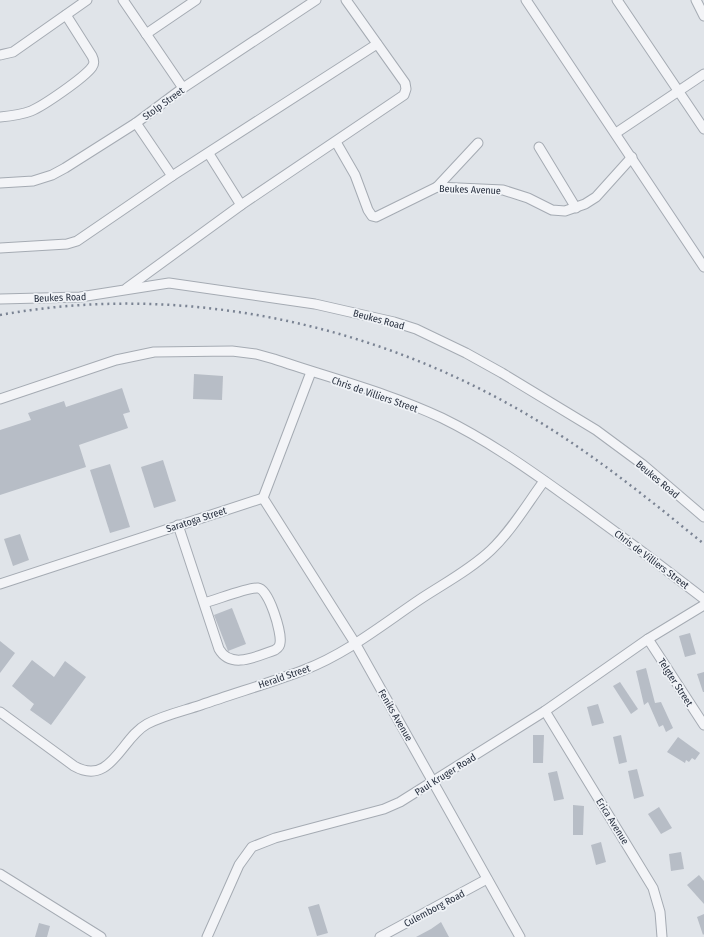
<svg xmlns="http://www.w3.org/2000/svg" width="704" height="937" font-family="'Fira Sans Condensed',sans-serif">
  <rect width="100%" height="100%" fill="#e0e4e9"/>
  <g fill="#b7bdc6">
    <polygon points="194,374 223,376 222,400 193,399"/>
    <polygon points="122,388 130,412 123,414 128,428 79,445 86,467 0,495 0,430 31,420 28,413 64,401 66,407"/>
    <polygon points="163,460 176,501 154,508 141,467"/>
    <polygon points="110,464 130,527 110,533 90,470"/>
    <polygon points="20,534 29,560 13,566 4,539"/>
    <polygon points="232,608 246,644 228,651 214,615"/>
    <polygon points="690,633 696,654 685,657 679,636"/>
    <polygon points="0,641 15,653 0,673"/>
    <polygon points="32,660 54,677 65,661 86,677 51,725 30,710 34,704 12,686"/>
    <polygon points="646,668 655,703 661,702 673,728 666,732 663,725 659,727 648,702 644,705 636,671"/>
    <polygon points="704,672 704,692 703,692 697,674"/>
    <polygon points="620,682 638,709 631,714 613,686"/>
    <polygon points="598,704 604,723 592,726 587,707"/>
    <polygon points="533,735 544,735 543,763 533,763"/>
    <polygon points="621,735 627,762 619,764 613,737"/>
    <polygon points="678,737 700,753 695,760 692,758 689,762 686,760 685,763 667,752"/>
    <polygon points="637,769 644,796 634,799 628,771"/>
    <polygon points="557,771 564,799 554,801 548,773"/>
    <polygon points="573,805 584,806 583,835 573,835"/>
    <polygon points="659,807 672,828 661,834 648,814"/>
    <polygon points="601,842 606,862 596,865 591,845"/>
    <polygon points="681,852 684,869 671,871 669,854"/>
    <polygon points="699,875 704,881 704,904 687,885"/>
    <polygon points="319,904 328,933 317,936 308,907"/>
    <polygon points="704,914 704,934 703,935 697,917"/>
    <polygon points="441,922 449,937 416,937 431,929"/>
    <polygon points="39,923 50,926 47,937 35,937"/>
  </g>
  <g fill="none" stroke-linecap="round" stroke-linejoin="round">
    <defs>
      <g id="minor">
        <polyline points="123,0 183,88"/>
        <polyline points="526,0 704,267"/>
        <polyline points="617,0 704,129"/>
        <polyline points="696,0 704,16"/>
        <polyline points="146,34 196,0"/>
        <polyline points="0,55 13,52 87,0"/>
        <path d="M0,117C11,116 21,115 31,111C43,106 84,78 92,67C95,63 94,60 92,56L66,15"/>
        <polyline points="136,123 172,176"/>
        <polyline points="616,133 704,74"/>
        <polyline points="336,142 355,175 368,210 372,216 376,217 437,187 503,190 528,198 552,210 565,211 585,204 596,197 632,157"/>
        <polyline points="539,147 576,208"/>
        <polyline points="209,154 241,205"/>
        <polyline points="0,183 33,181 52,175 65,168 136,123 183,88 316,0"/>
        <polyline points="437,187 478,143"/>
        <polyline points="0,248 67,244 77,241 172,176 377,44"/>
        <polyline points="127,288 241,205 404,95 406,89 405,83 346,0"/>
        <polyline points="0,299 80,297 169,283 315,304 394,322 416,329 466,353 502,373 596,430 642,464 704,517"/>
        <path d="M0,399L116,360L154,352L232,351L256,354L274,359C330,378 389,393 442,418C485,439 524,466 563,494C611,528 658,563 704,599"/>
        <polyline points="263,498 355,643 520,937"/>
        <polyline points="263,498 311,372"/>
        <path d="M178,525L219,649C231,670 257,656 275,650C278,648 280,646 280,643C282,633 269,589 258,588C248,587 216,600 204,603"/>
        <polyline points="0,584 263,498"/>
        <polyline points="648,639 704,725"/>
        <polyline points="545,711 653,888 660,912 662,937"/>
        <path d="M0,712L74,766C111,787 121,738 147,724C164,715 183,711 201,705C235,693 270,683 304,670C346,654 382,625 419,600C443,584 470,570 491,550C512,530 527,504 544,481"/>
        <polyline points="0,874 101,937"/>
        <polyline points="207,937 239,865 252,847 275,838 384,809 400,802 545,711 648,639 704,605"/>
        <polyline points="380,937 487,879"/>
      </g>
    </defs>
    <use href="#minor" stroke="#a5abb3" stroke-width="11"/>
    <use href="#minor" stroke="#f3f4f7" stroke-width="9"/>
    <path stroke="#7a8393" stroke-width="2.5" stroke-dasharray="2 4" stroke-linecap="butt" d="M0,315C174,283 360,320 514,407C582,445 644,495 704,544"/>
  </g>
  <g text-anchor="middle" stroke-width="3.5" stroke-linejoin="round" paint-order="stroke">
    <g font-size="10" fill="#293140" stroke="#f0f3f7">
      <text transform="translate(163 103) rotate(-36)" y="4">Stolp Street</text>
      <text transform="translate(470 189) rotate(2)" y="4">Beukes Avenue</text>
      <text transform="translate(60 297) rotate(-2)" y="4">Beukes Road</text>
      <text transform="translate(379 319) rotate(15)" y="4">Beukes Road</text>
      <text transform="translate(375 394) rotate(19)" y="4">Chris de Villiers Street</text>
      <text transform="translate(658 479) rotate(40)" y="4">Beukes Road</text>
      <text transform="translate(196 519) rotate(-18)" y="4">Saratoga Street</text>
      <text transform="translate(652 559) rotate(37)" y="4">Chris de Villiers Street</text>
      <text transform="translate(284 676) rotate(-19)" y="4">Herald Street</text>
      <text transform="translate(676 682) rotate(57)" y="4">Telgter Street</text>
      <text transform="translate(396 715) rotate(60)" y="4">Feniks Avenue</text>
      <text transform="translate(445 774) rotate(-32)" y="4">Paul Kruger Road</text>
      <text transform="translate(613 821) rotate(58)" y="4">Erica Avenue</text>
      <text transform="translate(434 908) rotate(-28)" y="4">Culemborg Road</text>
    </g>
  </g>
</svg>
